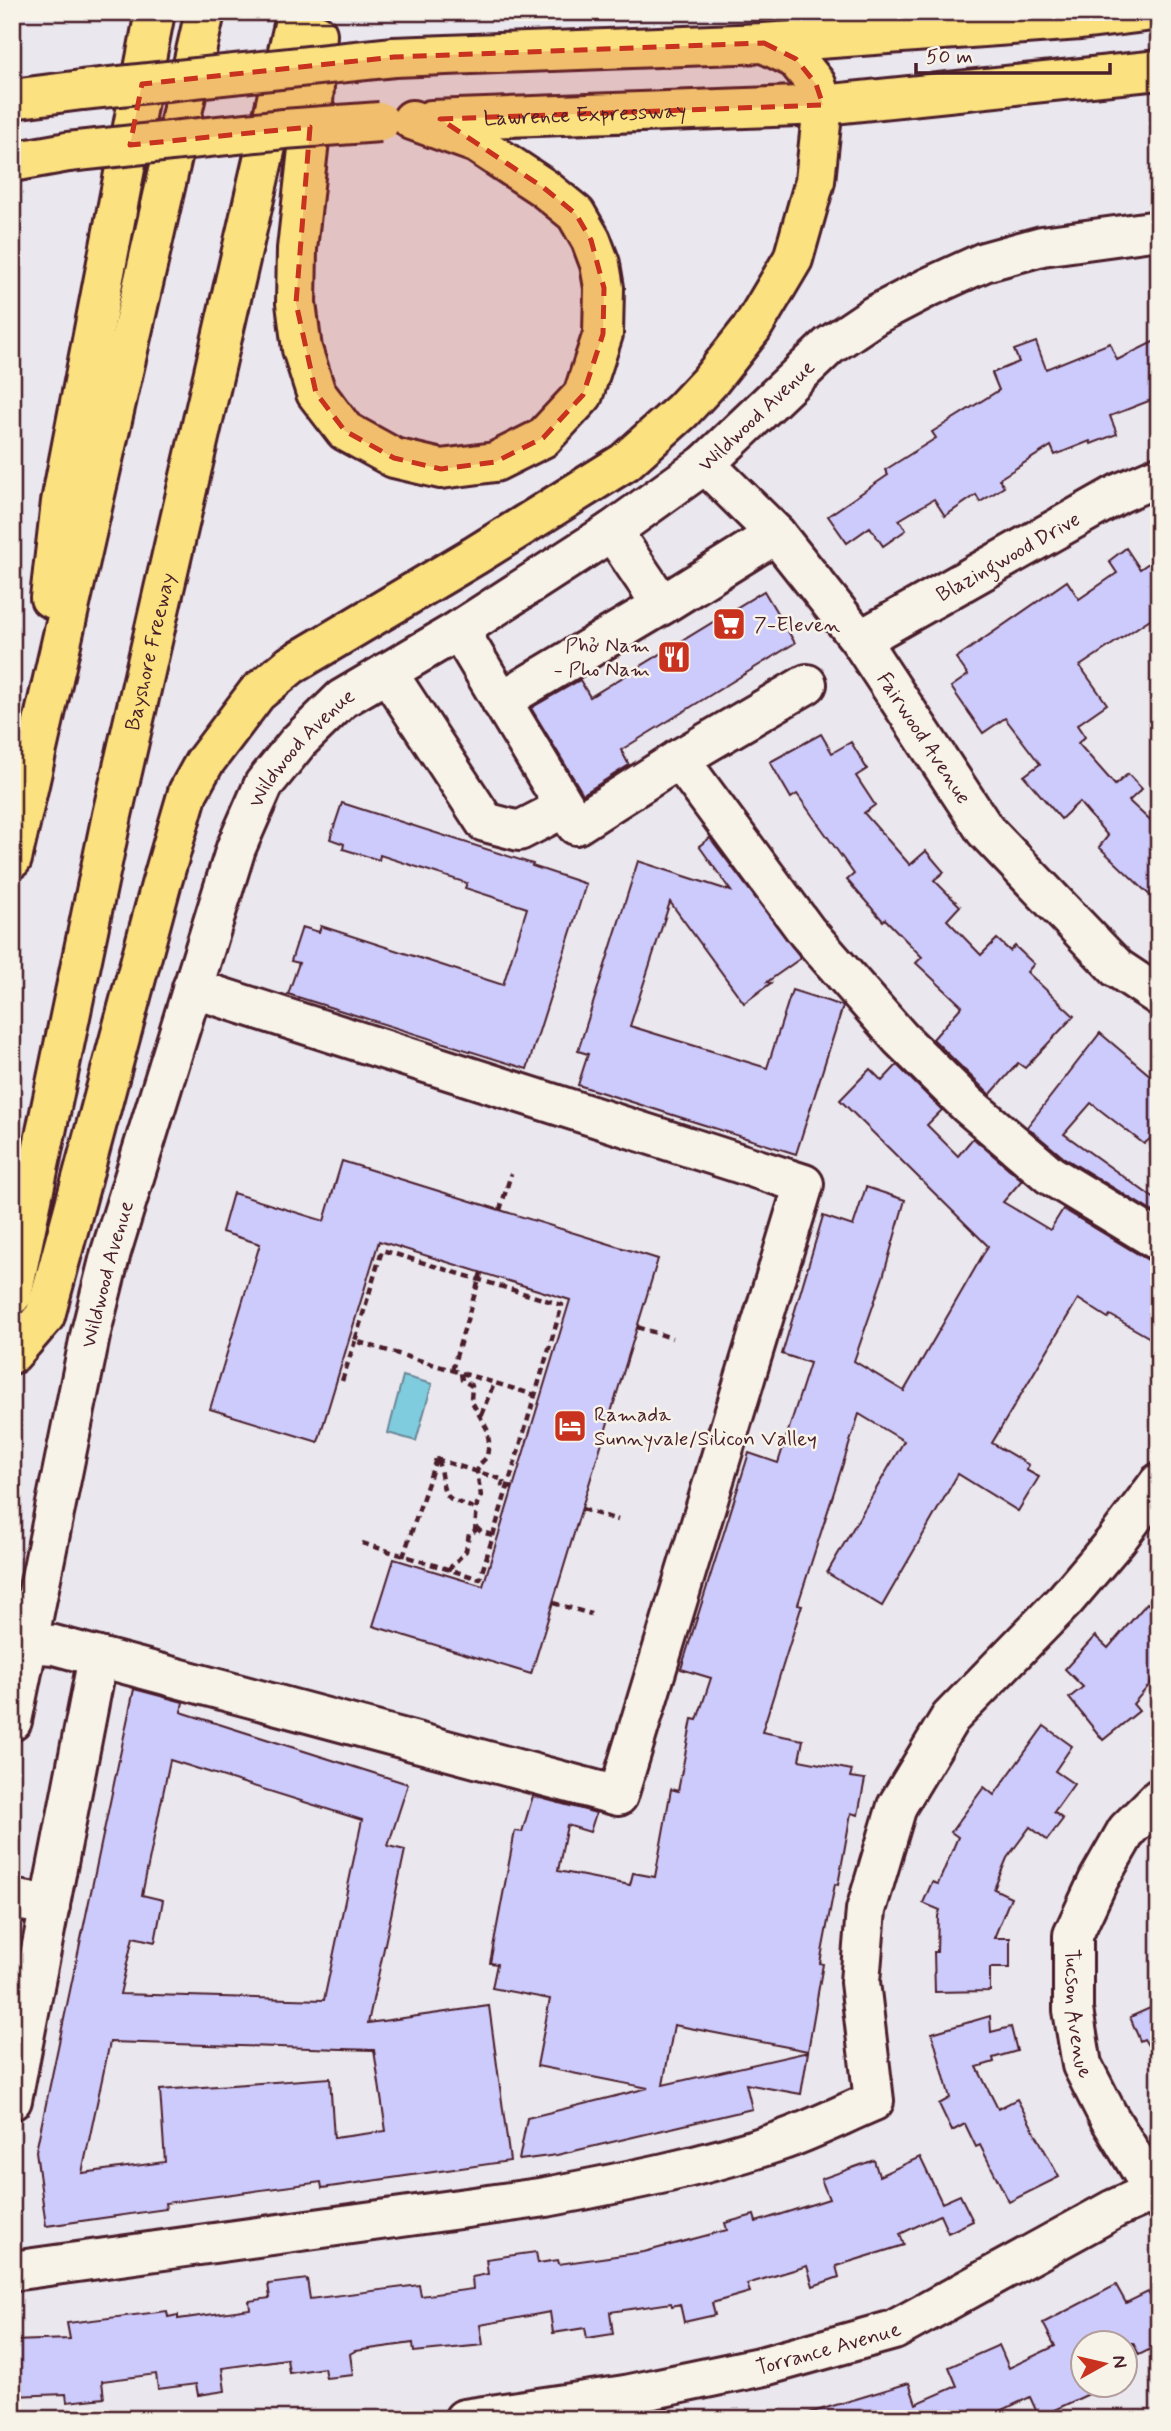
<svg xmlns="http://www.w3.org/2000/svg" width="1171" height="2431" font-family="Mynerve,sans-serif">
  <rect width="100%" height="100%" fill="#eae7ee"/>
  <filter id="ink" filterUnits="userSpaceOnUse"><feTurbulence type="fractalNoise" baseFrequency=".0143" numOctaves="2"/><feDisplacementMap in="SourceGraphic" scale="14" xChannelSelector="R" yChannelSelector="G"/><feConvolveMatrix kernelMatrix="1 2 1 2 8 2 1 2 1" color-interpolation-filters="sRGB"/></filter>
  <g filter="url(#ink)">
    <polygon fill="#7fccde" stroke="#6a8796" stroke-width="2" points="403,1376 432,1384 416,1441 388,1433"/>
    <g fill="#cdcafc" stroke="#4a1f2b" stroke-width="2" fill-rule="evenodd">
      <polygon points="1159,339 1159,397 1110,416 1117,434 1091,444 1090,441 1055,455 1051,446 999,479 1004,487 980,502 976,495 945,516 934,499 899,520 906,530 883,546 870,527 847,543 828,516 888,475 885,470 936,438 932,432 999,390 992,373 1019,362 1014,350 1036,342 1046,369 1110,343 1117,360"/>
      <polygon points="1126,548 1140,569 1159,556 1159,613 1080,666 1107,704 1077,725 1085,737 1078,743 1115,785 1128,774 1142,789 1129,801 1159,829 1159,904 1099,847 1108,836 1079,802 1061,819 1024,776 1040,764 1005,718 983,733 951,687 968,675 956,658 1067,581 1079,599 1117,573 1109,561"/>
      <polygon points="764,591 795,643 621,750 629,765 583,794 531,708 580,680 590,697"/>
      <polygon points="821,734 832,753 851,742 867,769 856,776 875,805 864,813 910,865 926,851 944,872 934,880 960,906 947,920 981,955 997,939 1010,951 1015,946 1034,964 1027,972 1074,1016 1025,1068 1018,1063 990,1095 933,1039 962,1006 916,963 922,957 885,919 883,921 847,880 854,874 797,794 791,798 770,762"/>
      <polygon points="342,803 533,864 532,866 586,884 527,1069 288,994 299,963 291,961 302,927 319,932 321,926 503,985 527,908 465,888 467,883 380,855 379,860 343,849 344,844 330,839"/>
      <polygon points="710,838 801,958 767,982 771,983 744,1003 670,902 630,1026 767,1068 792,990 843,1006 796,1154 578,1085 588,1054 578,1051 638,861 731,891 699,846"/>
      <polygon points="1100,1033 1159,1083 1159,1131 1144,1144 1091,1103 1064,1134 1159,1202 1153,1212 1063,1157 1027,1127"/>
      <polygon points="897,1065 942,1110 927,1125 958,1156 973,1138 1022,1180 1003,1202 1050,1230 1063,1209 1148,1260 1159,1263 1159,1343 1110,1315 1108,1318 1078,1299 992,1443 1029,1465 1026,1470 1039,1477 1018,1511 958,1474 882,1606 827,1573 904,1441 859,1414 798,1604 802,1605 762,1732 803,1740 799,1760 852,1770 850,1777 865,1779 858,1815 851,1813 838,1885 835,1884 820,1963 823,1964 808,2051 674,2025 663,2085 808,2052 801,2094 746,2084 752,2109 557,2155 519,2160 527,2118 648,2088 537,2066 550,1999 492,1988 497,1964 490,1963 515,1831 522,1832 533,1796 596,1813 590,1832 567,1825 558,1871 630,1885 633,1873 655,1877 671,1789 678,1791 692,1719 697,1720 711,1678 681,1669 749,1453 778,1463 810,1363 782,1354 823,1216 853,1226 866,1187 905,1200 883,1277 854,1361 904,1391 988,1246 840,1100 870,1069 882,1081"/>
      <polygon points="342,1161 658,1259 531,1674 373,1626 394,1559 483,1586 570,1300 379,1241 318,1442 210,1409 260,1244 222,1232 233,1193 324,1221"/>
      <polygon points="1147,1603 1159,1614 1159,1674 1133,1704 1139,1711 1103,1740 1069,1698 1083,1687 1065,1669 1095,1636 1108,1648"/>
      <path d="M134,1689L183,1702L181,1712L408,1784L388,1846L405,1850L368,2023L489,2006L510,2161L322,2188L321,2182L165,2203L166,2209L46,2226L36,2151ZM170,1760L362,1820L324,2000L120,1994L133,1937L155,1942L163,1900L142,1895ZM110,2042L374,2050L386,2131L334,2138L330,2078L160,2090L165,2162L82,2173Z"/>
      <polygon points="1044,1726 1072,1746 1055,1771 1074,1784 1054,1812 1063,1819 1047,1840 1030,1827 1007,1858 994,1889 1011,1897 994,1938 1010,1938 1010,1968 990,1968 990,1991 935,1992 934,1952 937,1952 938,1916 940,1910 923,1903 932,1882 938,1884 958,1837 951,1832 984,1787 994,1795"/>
      <polygon points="1159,2004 1159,2063 1144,2039 1140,2041 1130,2017"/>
      <polygon points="990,2016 991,2032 1011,2027 1017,2051 993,2058 994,2062 977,2067 998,2109 1017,2099 1059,2177 1009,2202 980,2145 976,2147 965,2124 952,2131 939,2104 950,2098 932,2033"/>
      <polygon points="920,2157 942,2203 960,2195 973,2221 948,2233 940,2215 900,2234 904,2245 836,2266 839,2277 813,2286 807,2266 747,2284 750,2292 712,2303 715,2315 684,2322 680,2304 672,2306 671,2303 610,2312 613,2334 587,2338 585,2328 553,2333 550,2312 480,2325 483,2345 414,2352 413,2343 355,2351 350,2354 353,2375 326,2378 324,2368 289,2373 287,2359 222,2368 225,2391 198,2395 196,2384 158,2389 156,2374 102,2381 104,2398 67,2402 66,2394 12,2396 12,2341 70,2339 67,2323 167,2311 168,2317 178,2315 178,2319 250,2309 249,2301 270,2298 268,2284 307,2279 310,2299 419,2285 421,2296 473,2289 472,2277 488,2274 486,2259 536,2252 538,2263 558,2260 559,2264 644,2252 727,2230 725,2223 754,2215 756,2222 829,2199 821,2179 874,2160 879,2176"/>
      <polygon points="1116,2285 1126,2303 1148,2292 1159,2313 1159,2345 1139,2355 1133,2343 1083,2343 1083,2385 1089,2394 1039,2417 1030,2397 984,2419 806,2419 806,2414 909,2383 916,2404 957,2386 949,2367 999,2345 1009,2368 1055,2346 1043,2323"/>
    </g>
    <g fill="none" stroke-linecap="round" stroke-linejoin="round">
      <defs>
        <g id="minor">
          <path id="s1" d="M705,464L776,534L860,640L985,830L1117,968L1159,996"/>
          <polyline points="612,531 662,605"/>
          <polyline points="459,630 576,825 679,759 807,684"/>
          <path id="s2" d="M860,640L1120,493L1159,476"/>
          <polyline points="387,672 485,822 519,831 564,808"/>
          <polyline points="501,701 662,605 776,534"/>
          <polyline points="679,759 807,932 900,1038 968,1105 1050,1175 1159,1241"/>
          <polyline points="28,1643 54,1645 618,1796 804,1184 192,988"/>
          <path id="s3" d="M12,1721L90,1336L111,1252L236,848L264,784L298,742L342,699L459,630L612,531L705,464L829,346L875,315L927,288L984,262L1042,246L1159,230"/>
          <path id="s4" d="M1159,1798L1127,1830L1099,1879L1073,1935V2010L1082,2065L1107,2114L1159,2200"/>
          <polyline points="12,1899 50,1906"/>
          <polyline points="12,2100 98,1657"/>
          <path d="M12,2271L546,2197C625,2182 704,2167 780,2141C812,2130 843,2114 874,2101L860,1982L866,1910L897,1806L950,1718L1066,1599L1117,1539L1159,1483"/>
          <path id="s5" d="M464,2419L625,2395L764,2366L894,2330L1114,2209L1159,2189"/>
        </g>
        <g id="highway">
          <polyline points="317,34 313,104 297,249 296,303 302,349 316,393 345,431 394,458 441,469 495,462 543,438 583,395 603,334 604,288 600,264 591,240 576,214 544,188 476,143 412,120"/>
          <polyline points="394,57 764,43 1080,20 1145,12"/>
          <polyline points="12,99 82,90"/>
          <path id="s6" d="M431,120L823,105L1159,70"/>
          <polyline points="12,162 68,152"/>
          <polyline points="50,598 61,502 155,12"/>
          <polyline points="12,859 205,12"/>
          <path id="s7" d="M12,1295L112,815L297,12"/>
          <polyline points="12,1354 45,1316 161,885 188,792 204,763 257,693 291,665 476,555 625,462 682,411 710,381 752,328 793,259 815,181 823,105 816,84 796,59 764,43"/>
        </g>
      </defs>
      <use href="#minor" stroke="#4a1f2b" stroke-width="44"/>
      <use href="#highway" stroke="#4a1f2b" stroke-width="44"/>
      <g stroke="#4a1f2b" stroke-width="4.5" stroke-dasharray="7 5" stroke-linecap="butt">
        <polyline points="500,1210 511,1174"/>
        <polyline points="637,1327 672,1338"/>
        <polyline points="452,1370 481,1273"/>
        <polyline points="342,1381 355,1341"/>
        <polyline points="481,1415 494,1383"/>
        <polyline points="436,1459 504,1480 502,1485 513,1488"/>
        <path d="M437,1460C443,1471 440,1491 450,1498C458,1504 468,1504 476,1510"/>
        <polyline points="582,1509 618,1520"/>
        <polyline points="476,1527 481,1532 493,1535"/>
        <polyline points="362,1543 480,1579 562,1305 382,1250 355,1341 535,1395"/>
        <polyline points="403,1557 436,1459"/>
        <polyline points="448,1570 466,1551 469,1534 475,1531 477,1504 481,1496 477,1472 479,1465 487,1457 489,1442 487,1429 471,1400 472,1386 462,1380 461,1373"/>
        <polyline points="553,1603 591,1614"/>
      </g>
      <use href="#minor" stroke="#f7f3e8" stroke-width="38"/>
      <use href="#highway" stroke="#fbe180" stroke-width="38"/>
      <defs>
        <g id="highway-bridge">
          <polyline points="82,90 394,57"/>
          <polyline points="68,152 284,129 380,122"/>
        </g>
      </defs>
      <use href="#highway-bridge" stroke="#4a1f2b" stroke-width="44" stroke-linecap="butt"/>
      <use href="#highway-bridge" stroke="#fbe180" stroke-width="38"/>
    </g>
  </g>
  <path fill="#c8321e" fill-opacity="0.2" stroke="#c8321e" stroke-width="5" stroke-dasharray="14 9" stroke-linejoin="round" d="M764,43L796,59L816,84L823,105L440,119L544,188L576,214L591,240L604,288L603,334L583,395L543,438L495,462L441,469L394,458L345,431L316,393L296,303L310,127L130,145L142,84L394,57Z"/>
  <defs>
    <symbol id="supermarket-square" viewBox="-11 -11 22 22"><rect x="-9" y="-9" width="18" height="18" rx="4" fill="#c8321e" stroke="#f7f3e8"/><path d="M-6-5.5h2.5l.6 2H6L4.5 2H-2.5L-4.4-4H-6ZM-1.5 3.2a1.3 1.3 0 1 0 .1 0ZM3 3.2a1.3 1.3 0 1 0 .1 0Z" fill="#fff"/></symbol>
    <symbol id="restaurant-square" viewBox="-11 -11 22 22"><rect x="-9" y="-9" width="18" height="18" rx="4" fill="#c8321e" stroke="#f7f3e8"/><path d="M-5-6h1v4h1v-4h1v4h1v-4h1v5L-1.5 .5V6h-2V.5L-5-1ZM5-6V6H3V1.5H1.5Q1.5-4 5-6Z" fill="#fff"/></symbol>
    <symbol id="hotel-square" viewBox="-11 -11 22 22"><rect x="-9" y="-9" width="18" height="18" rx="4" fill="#c8321e" stroke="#f7f3e8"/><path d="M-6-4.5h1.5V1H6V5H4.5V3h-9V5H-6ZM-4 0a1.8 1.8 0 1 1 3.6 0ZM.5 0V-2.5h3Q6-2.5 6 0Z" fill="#fff"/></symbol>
  </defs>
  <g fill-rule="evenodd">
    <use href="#supermarket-square" x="710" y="605" width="38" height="38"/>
    <use href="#restaurant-square" x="655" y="638" width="38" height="38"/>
    <use href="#hotel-square" x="551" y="1407" width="38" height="38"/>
  </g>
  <g text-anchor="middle" stroke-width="5" stroke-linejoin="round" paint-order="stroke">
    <g font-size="21" fill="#4a1f2b" stroke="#f7f3e8">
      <text dy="7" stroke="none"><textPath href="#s6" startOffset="154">Lawrence Expressway</textPath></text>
      <text dy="7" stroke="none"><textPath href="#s3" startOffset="1591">Wildwood Avenue</textPath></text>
      <text dy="7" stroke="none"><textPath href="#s2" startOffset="170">Blazingwood Drive</textPath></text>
      <text dy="7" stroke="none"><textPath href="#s7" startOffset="658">Bayshore Freeway</textPath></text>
      <text dy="7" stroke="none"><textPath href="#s1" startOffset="352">Fairwood Avenue</textPath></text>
      <text dy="7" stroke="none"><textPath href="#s3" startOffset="1024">Wildwood Avenue</textPath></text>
      <text dy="7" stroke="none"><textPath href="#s3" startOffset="457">Wildwood Avenue</textPath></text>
      <text dy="7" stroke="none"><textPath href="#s4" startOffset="242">Tucson Avenue</textPath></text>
      <text dy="7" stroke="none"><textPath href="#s5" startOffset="371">Torrance Avenue</textPath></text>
    </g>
    <g font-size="21" fill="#4a1f2b" stroke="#f7f3e8" text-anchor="start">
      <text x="754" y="631">7-Eleven</text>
      <text x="650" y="652" text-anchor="end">Phở Nam<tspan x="650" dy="24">- Pho Nam</tspan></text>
      <text x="594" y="1421">Ramada<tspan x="594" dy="24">Sunnyvale/Silicon Valley</tspan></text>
    </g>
  </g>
  <rect width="1171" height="2431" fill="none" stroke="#f7f3e8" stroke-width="42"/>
  <rect x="21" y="21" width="1129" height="2389" fill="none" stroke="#4a1f2b" stroke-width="2.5" filter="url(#ink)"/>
  <g transform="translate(1104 2364) rotate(82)"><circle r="33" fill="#f7f3e8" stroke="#b29e9c" stroke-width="2"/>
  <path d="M0-5L12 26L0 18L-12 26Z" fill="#c8321e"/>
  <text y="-10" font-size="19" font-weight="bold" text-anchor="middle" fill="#4a1f2b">N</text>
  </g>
  <path d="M916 63v10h194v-10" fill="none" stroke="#4a1f2b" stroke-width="3.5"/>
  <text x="926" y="63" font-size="21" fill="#4a1f2b" stroke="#f7f3e8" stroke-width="5" paint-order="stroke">50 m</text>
</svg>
